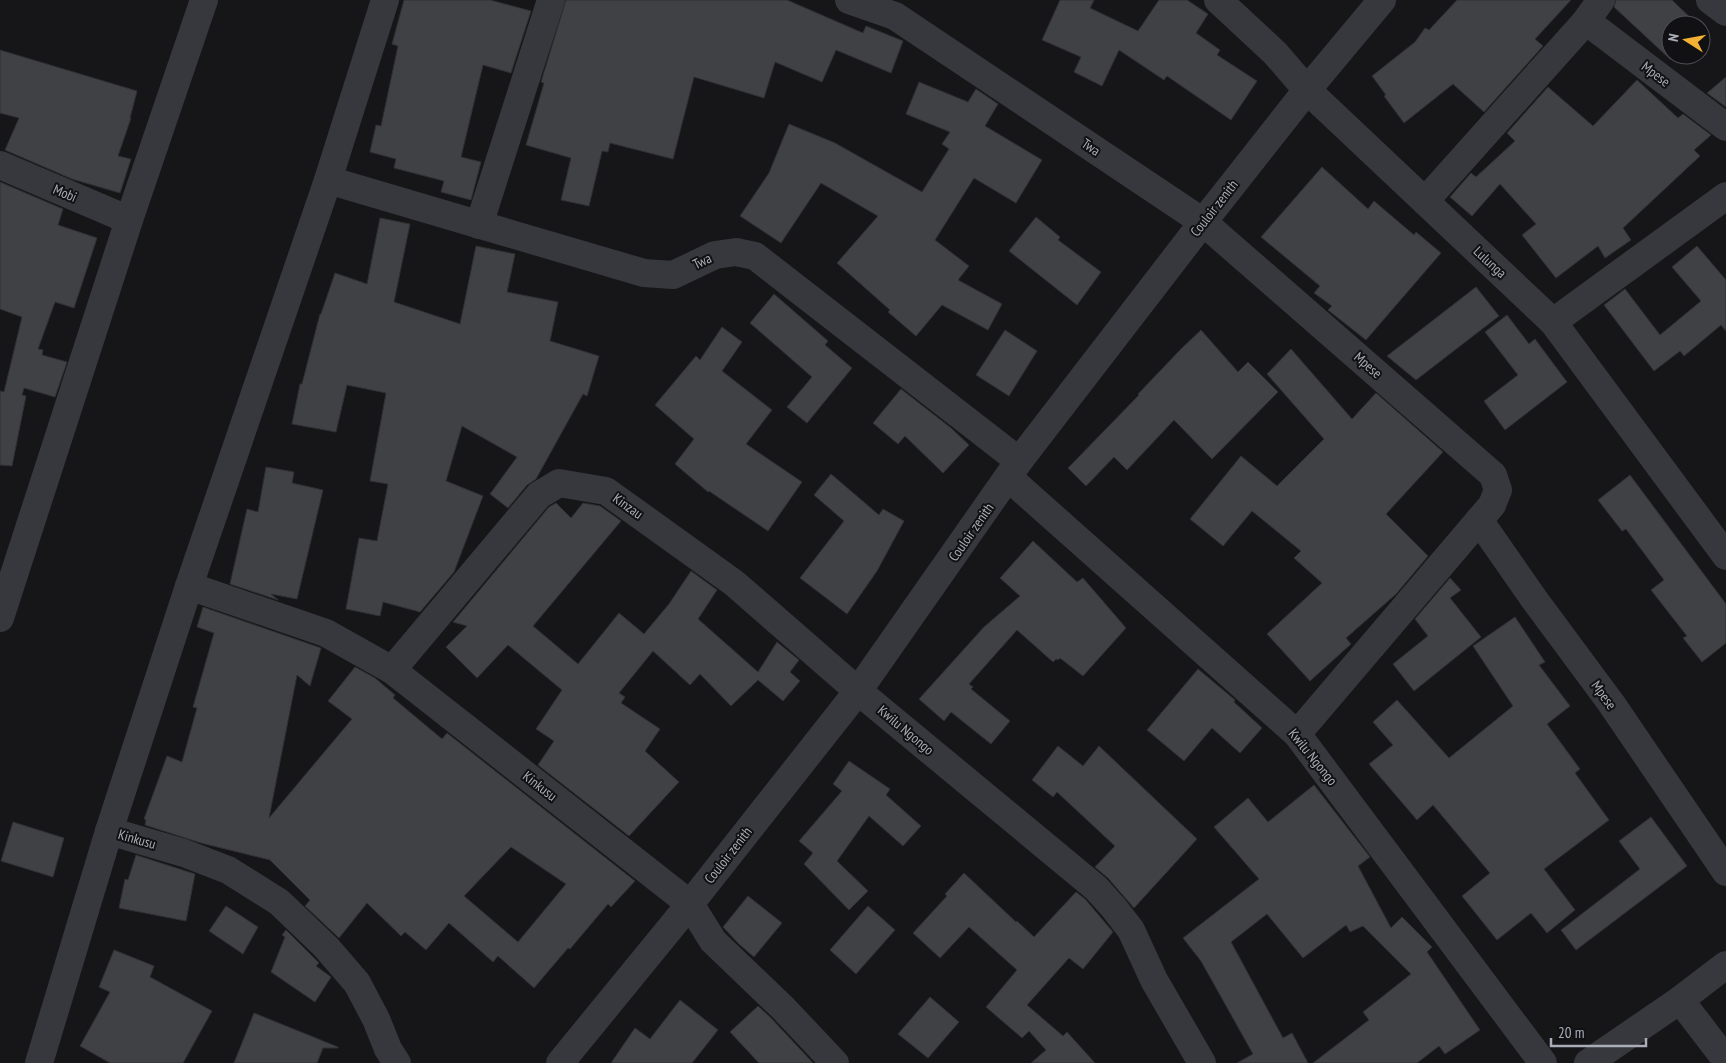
<svg xmlns="http://www.w3.org/2000/svg" width="1726" height="1063" font-family="'PT Sans Narrow',sans-serif">
  <rect width="100%" height="100%" fill="#161618"/>
  <g fill="#404145" stroke="#303034" fill-rule="evenodd">
    <polygon points="404,0 490,0 531,11 511,73 483,65 461,157 481,162 471,200 441,192 444,181 394,168 396,159 370,152 376,125 381,126 398,46 392,44"/>
    <polygon points="566,0 787,0 863,33 866,26 903,41 891,73 836,50 822,82 775,62 764,98 694,77 673,159 610,143 608,152 602,151 589,206 561,200 571,158 526,145 544,83 541,82"/>
    <polygon points="1060,0 1094,0 1090,8 1138,31 1159,0 1187,0 1208,14 1196,33 1220,50 1217,55 1257,81 1231,120 1167,76 1164,80 1119,50 1102,86 1074,72 1081,57 1042,40"/>
    <polygon points="1457,0 1571,0 1535,39 1543,46 1484,112 1453,84 1404,123 1384,96 1386,95 1372,76 1415,42 1425,28 1429,30"/>
    <polygon points="1616,0 1672,0 1698,25 1671,25 1671,60 1614,7"/>
    <polygon points="0,50 137,91 130,118 131,118 118,156 131,159 120,193 72,179 5,150 19,118 0,113"/>
    <polygon points="1726,77 1726,107 1707,93"/>
    <polygon points="1637,80 1678,118 1683,114 1711,135 1694,150 1700,156 1623,228 1631,240 1605,258 1598,246 1556,278 1522,235 1536,224 1500,184 1472,216 1450,197 1471,173 1476,177 1515,141 1507,133 1548,87 1593,126"/>
    <polygon points="919,82 968,102 976,89 998,104 985,126 1042,160 1016,203 974,178 935,240 969,266 958,280 1002,304 988,330 942,305 916,336 888,312 890,310 837,263 878,216 821,183 781,243 740,216 769,173 789,124 835,143 922,192 949,149 942,144 950,132 906,114"/>
    <polygon points="1322,167 1368,209 1374,201 1414,235 1416,232 1441,253 1366,340 1328,310 1332,306 1314,293 1320,286 1261,237"/>
    <polygon points="0,182 63,209 58,225 97,238 74,308 55,302 38,349 43,350 42,355 67,362 55,397 24,388 22,395 26,396 12,466 0,465 0,391 4,392 22,317 0,309"/>
    <polygon points="1036,217 1060,237 1058,240 1101,272 1077,305 1009,251"/>
    <polygon points="380,218 410,224 394,302 460,324 476,246 515,254 507,292 558,302 550,341 599,356 587,396 583,394 536,479 527,485 508,508 490,494 517,457 462,426 446,481 483,496 454,572 420,612 383,602 380,616 346,609 359,538 377,541 388,484 370,481 386,393 347,385 336,432 292,424 300,384 302,384 320,314 321,314 335,273 367,284"/>
    <polygon points="1697,246 1726,280 1726,331 1721,325 1684,356 1680,351 1654,371 1604,305 1625,289 1660,335 1701,301 1672,267"/>
    <polygon points="1476,287 1499,316 1416,380 1387,356"/>
    <polygon points="774,294 828,341 825,345 852,368 807,423 787,407 812,377 750,323"/>
    <polygon points="1507,315 1529,344 1535,339 1567,382 1505,430 1484,401 1518,375 1485,332"/>
    <polygon points="722,327 742,342 722,371 772,410 746,444 802,482 768,531 709,491 708,492 675,464 694,439 655,405 696,356 700,360"/>
    <polygon points="1005,330 1037,351 1009,396 976,375"/>
    <polygon points="1201,330 1238,372 1248,362 1278,392 1212,459 1174,420 1127,470 1114,457 1086,486 1068,468 1139,395 1138,394 1181,349"/>
    <polygon points="1291,349 1352,419 1376,393 1443,452 1386,514 1428,556 1396,594 1346,638 1351,644 1310,681 1267,634 1322,583 1294,558 1301,551 1252,511 1223,546 1190,519 1241,456 1277,486 1324,439 1267,374"/>
    <polygon points="901,389 951,428 969,445 943,473 905,436 898,444 873,423"/>
    <polygon points="266,467 294,472 292,483 323,490 297,599 271,594 278,600 230,584 247,509 258,512"/>
    <polygon points="831,474 879,515 883,509 904,521 877,571 847,614 800,578 844,521 814,495"/>
    <polygon points="1630,475 1726,604 1726,643 1702,662 1683,638 1687,636 1651,590 1664,580 1626,529 1622,531 1598,500"/>
    <polygon points="556,503 571,518 583,503 600,506 621,521 533,626 578,664 619,613 644,634 669,604 691,571 717,590 698,619 758,672 777,642 799,660 790,672 800,681 783,701 758,680 731,706 700,674 690,685 653,651 619,693 625,697 621,703 660,729 645,751 679,782 629,836 538,765 554,741 536,729 562,690 508,645 477,678 446,647 467,626 453,622 549,507"/>
    <polygon points="1033,541 1077,582 1083,578 1126,628 1083,676 1060,658 1058,660 1056,659 1053,662 1017,630 969,684 973,687 971,689 1010,721 991,744 951,712 944,721 919,699 984,627 1020,596 1000,578"/>
    <polygon points="1450,578 1461,590 1450,598 1481,637 1414,691 1393,664 1428,636 1415,619"/>
    <path d="M203,607L321,648L310,686L297,675L269,818L352,719L328,701L355,667L375,678L395,695L393,698L442,739L447,733L635,881L611,907L608,904L570,949L568,948L534,988L498,956L493,962L449,923L426,950L405,932L401,936L367,903L339,938L305,906L310,900L270,860L201,843L145,825L146,820L144,819L167,756L182,762L197,708L193,707L214,633L197,627ZM511,847L566,884L518,942L464,896Z"/>
    <polygon points="1515,617 1545,662 1539,665 1570,706 1547,724 1580,769 1575,773 1609,820 1544,869 1575,910 1547,933 1531,913 1497,940 1462,896 1490,873 1433,805 1417,820 1369,764 1393,745 1373,722 1397,700 1449,758 1513,706 1473,646"/>
    <polygon points="1198,669 1235,700 1234,702 1262,728 1240,753 1212,728 1184,761 1147,730"/>
    <polygon points="1058,746 1083,766 1099,746 1197,839 1134,908 1108,878 1095,867 1115,846 1057,792 1053,797 1032,780"/>
    <polygon points="849,761 890,789 886,795 921,826 903,846 869,816 837,861 868,891 849,910 804,864 813,853 799,841 842,791 833,784"/>
    <polygon points="1314,785 1370,857 1358,866 1391,928 1402,917 1432,947 1427,952 1480,1030 1445,1054 1439,1046 1417,1063 1313,1063 1369,1020 1363,1012 1411,974 1363,926 1350,932 1346,925 1303,958 1267,914 1231,942 1283,1038 1292,1033 1308,1063 1237,1063 1253,1054 1201,961 1183,938 1259,879 1214,827 1248,798 1268,822"/>
    <polygon points="1651,817 1687,866 1576,950 1561,930 1640,869 1619,841"/>
    <polygon points="13,822 64,838 53,877 1,861"/>
    <polygon points="136,855 195,874 186,921 119,908 125,879 128,880"/>
    <polygon points="964,873 1016,922 1017,921 1034,937 1076,892 1085,899 1113,932 1083,969 1069,958 1027,1005 1063,1036 1067,1032 1095,1063 1031,1063 1046,1050 1029,1031 1022,1038 986,1007 1017,970 969,927 940,958 913,933 947,896 945,894"/>
    <polygon points="748,896 782,923 754,957 739,944 723,927"/>
    <polygon points="226,906 258,927 243,954 209,931"/>
    <polygon points="868,906 895,930 856,974 830,950"/>
    <polygon points="286,930 319,963 316,966 331,977 315,1002 271,972 285,937 282,935"/>
    <polygon points="114,950 154,966 150,977 212,1011 183,1063 110,1063 80,1046 110,992 99,987"/>
    <polygon points="930,997 959,1022 928,1058 898,1034"/>
    <polygon points="680,1000 718,1030 692,1063 611,1063 635,1028 650,1039"/>
    <polygon points="758,1006 771,1018 813,1063 759,1063 730,1032"/>
    <polygon points="254,1013 338,1047 338,1048 323,1048 317,1063 234,1063"/>
  </g>
  <g fill="none" stroke-linecap="round" stroke-linejoin="round">
    <g stroke="#37383d" stroke-width="28">
      <polyline points="849,0 895,16 1203,222 1493,475 1498,490 1492,505 1297,734"/>
      <polyline points="1218,0 1275,53 1307,90 1553,322 1726,556"/>
      <polyline points="1710,0 1726,12"/>
      <polyline points="1586,21 1726,127"/>
      <polyline points="0,165 129,220"/>
      <polyline points="328,180 644,273 673,275 715,255 736,252 755,256 1019,461"/>
      <polyline points="1425,201 1586,21 1601,0"/>
      <polyline points="479,225 551,0"/>
      <polyline points="1553,322 1726,196"/>
      <polyline points="1009,478 1297,734 1543,1063"/>
      <polyline points="1479,520 1534,599 1611,703 1726,872"/>
      <polyline points="189,586 326,633 392,670 690,904 713,941 782,1007 835,1063"/>
      <polyline points="0,618 129,220 204,0"/>
      <polyline points="392,670 539,495 559,483 606,491 734,583 858,691 1096,888 1114,908 1131,930 1154,980 1202,1063"/>
      <polyline points="109,831 184,853 228,870 279,902 326,947 357,983 376,1019 388,1049 397,1063"/>
      <polyline points="1680,1000 1726,1060"/>
      <polyline points="39,1063 109,831 189,586 328,180 385,0"/>
      <polyline points="560,1063 690,904 858,691 1019,461 1203,222 1307,90 1382,0"/>
      <polyline points="1588,1063 1680,1000 1726,965"/>
    </g>
  </g>
  <g text-anchor="middle" stroke-width="4" stroke-linejoin="round" paint-order="stroke">
    <g font-size="14" fill="#a8adb8" stroke="#111113">
      <text transform="translate(1656 74) rotate(37)" y="5">Mpese</text>
      <text transform="translate(1091 147) rotate(34)" y="5">Twa</text>
      <text transform="translate(65 193) rotate(23)" y="5">Mobi</text>
      <text transform="translate(1214 208) rotate(-52)" y="5">Couloir zenith</text>
      <text transform="translate(702 261) rotate(-25)" y="5">Twa</text>
      <text transform="translate(1490 262) rotate(43)" y="5">Lulunga</text>
      <text transform="translate(1368 365) rotate(41)" y="5">Mpese</text>
      <text transform="translate(628 506) rotate(36)" y="5">Kinzau</text>
      <text transform="translate(971 532) rotate(-55)" y="5">Couloir zenith</text>
      <text transform="translate(1604 695) rotate(54)" y="5">Mpese</text>
      <text transform="translate(906 730) rotate(40)" y="5">Kwilu Ngongo</text>
      <text transform="translate(1313 757) rotate(51)" y="5">Kwilu Ngongo</text>
      <text transform="translate(540 786) rotate(38)" y="5">Kinkusu</text>
      <text transform="translate(137 839) rotate(16)" y="5">Kinkusu</text>
      <text transform="translate(728 855) rotate(-52)" y="5">Couloir zenith</text>
    </g>
  </g>
  <g transform="translate(1686 40) rotate(281)"><circle r="24" fill="#111113" stroke="#4d4f55"/>
  <path d="M0-4L9 19L0 12L-9 19Z" fill="#f2b134"/>
  <text y="-8" font-size="14" font-weight="bold" text-anchor="middle" fill="#a8adb8">N</text>
  </g>
  <path d="M1551 1038v8h95v-8" fill="none" stroke="#a8adb8" stroke-width="2.5"/>
  <text x="1558" y="1038" font-size="15" fill="#a8adb8" stroke="#111113" stroke-width="4" paint-order="stroke">20 m</text>
</svg>
